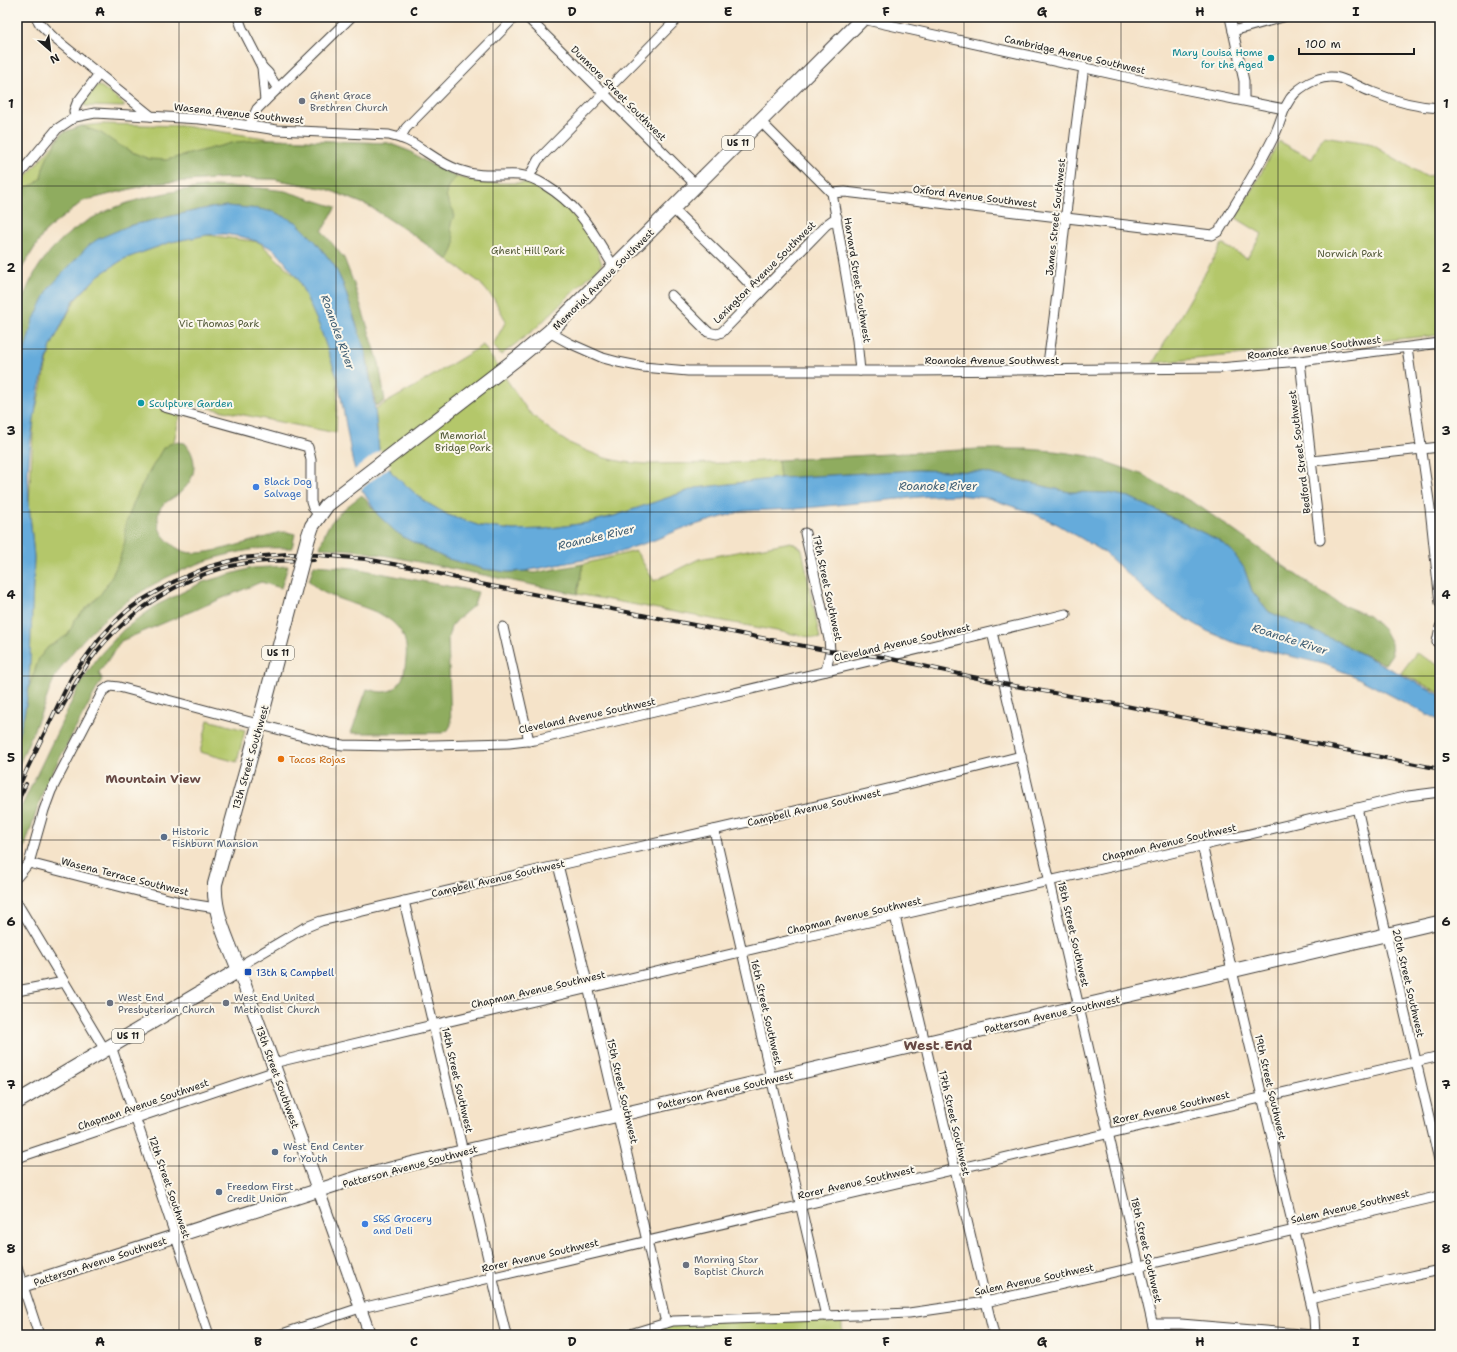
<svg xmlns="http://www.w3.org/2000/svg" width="1457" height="1352" font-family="'Shantell Sans',sans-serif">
  <rect width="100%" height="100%" fill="#fbf7ec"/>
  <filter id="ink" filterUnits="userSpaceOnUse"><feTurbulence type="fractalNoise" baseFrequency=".025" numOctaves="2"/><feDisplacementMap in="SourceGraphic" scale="8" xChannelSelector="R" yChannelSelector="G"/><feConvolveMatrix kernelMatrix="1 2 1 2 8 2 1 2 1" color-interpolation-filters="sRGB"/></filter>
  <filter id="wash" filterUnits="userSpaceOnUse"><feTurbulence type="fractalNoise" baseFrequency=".012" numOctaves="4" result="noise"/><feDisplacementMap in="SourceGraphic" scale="16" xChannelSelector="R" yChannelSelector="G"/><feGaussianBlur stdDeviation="0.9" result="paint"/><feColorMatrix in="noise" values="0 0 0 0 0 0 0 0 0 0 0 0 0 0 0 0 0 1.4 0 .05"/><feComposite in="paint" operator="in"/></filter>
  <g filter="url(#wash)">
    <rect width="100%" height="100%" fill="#f5e3c9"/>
    <g fill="#b4c76a" stroke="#687243">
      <polygon points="99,86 102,87 124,104 124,107 85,106 84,102 96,87"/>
      <polygon points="102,124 183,126 272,139 388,143 409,151 428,163 457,177 484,183 525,183 533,186 557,200 574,216 583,227 597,250 602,264 535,329 501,355 493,345 506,321 494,299 479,282 412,234 369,206 327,189 273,179 225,178 150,184 83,201 45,231 17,276 17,188 62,133 81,126"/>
      <polygon points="1323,136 1369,143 1425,176 1440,175 1440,335 1153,363 1222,244 1247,258 1262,234 1236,218 1279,141 1312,159"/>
      <polygon points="207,235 259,242 298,279 319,325 338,380 336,433 183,403 145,564 29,687 34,557 29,504 34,417 51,346 75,300 99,275 124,259 171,242"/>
      <polygon points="483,345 528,411 545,426 567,442 587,451 605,458 624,462 647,464 730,463 778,460 780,478 696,488 614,516 586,523 544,529 513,530 480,526 448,515 424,501 392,473 379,450 375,409 414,387"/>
      <polygon points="791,542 802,549 820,639 577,594 583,564 636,551 654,581 699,559"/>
      <polygon points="1416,653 1440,666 1440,693 1401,673"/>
      <polygon points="208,720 245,730 237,762 200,752"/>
      <polygon points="842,1316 842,1335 636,1335 666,1323"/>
    </g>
    <g fill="#8fac5e" stroke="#56643d">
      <path d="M81,126L101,133L117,144L134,153L149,159L166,160L236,142L272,139L388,143L409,151L428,163L457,177C448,184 443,192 449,203C450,206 453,209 454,212C455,217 452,219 451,224C450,229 453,234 454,239C456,246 451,254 448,260L412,234L369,206L327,189L273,179L225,178L150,184L83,201L45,231L17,276V195L22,189L35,184L41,178L43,168L47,157L62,133Z"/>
      <path d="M214,186L260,188L285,191L336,207L322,231L344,258L354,284L379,363L385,401L376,406L366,354L343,284L334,265L315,241L296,222L274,212L259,209L227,206L203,209L128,226L17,377C17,364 17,351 17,338C17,331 16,323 18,317C40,220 127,195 214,186Z"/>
      <path d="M178,442L185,443C198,458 197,477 182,491C172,501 157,502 158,519C158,524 159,529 162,534C168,542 176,549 186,552C204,557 246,542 266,537C271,535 277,532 283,532C287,532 291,533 295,534L292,548C278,548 264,547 250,550C174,562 95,611 55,677C50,687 47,698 43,708C34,729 26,749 17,769V741L25,710L29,687L39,658L48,647L66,636L72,627L74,620L100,595L110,580L119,561L125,541V526L134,502L143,483L163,448L171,443Z"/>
      <polygon points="979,449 1026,449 1054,451 1089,456 1141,474 1199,506 1319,591 1340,604 1369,616 1384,630 1391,643 1392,654 1385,664 1269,612 1252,591 1244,568 1231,550 1218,540 1129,497 1108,493 1069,492 982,472 918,470 780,478 778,460"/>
      <path d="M362,495L378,515L405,538L445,558L484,569L508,572L525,571L534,573L583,564L577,594L399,558L354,550L320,548C322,543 323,537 325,533C332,516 349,505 362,495Z"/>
      <path d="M314,565L354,568L478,592L474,605L458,619L451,627L448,638L451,725L448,730L442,733H351L367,689C378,692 389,695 398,685C404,679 405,668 406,659C412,609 353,609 321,591C317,589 313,585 309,581Z"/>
      <polygon points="288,566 281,588 261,582 121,641 99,673 102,679 45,786 21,858 17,865 17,816 81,682 98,657 123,630 157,605 203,582 252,568"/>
    </g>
    <polygon fill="#65abdb" stroke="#40647c" points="227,206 259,209 274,212 296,222 315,241 334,265 343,284 366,354 375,409 379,450 392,473 424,501 448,515 480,526 513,530 544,529 586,523 614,516 696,488 780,478 918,470 982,472 1069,492 1108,493 1129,497 1218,540 1231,550 1244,568 1252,591 1269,612 1339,642 1440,695 1440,721 1354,676 1324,664 1235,643 1207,631 1158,602 1104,552 1057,524 1032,513 988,498 957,495 930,496 795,509 743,511 681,529 652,541 609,555 525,571 508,572 484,569 445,558 405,538 395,531 378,515 360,487 352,459 338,380 319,325 298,279 281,257 273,249 259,242 243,237 224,234 207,235 171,242 124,259 99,275 74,300 51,346 39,388 31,439 28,472 29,504 34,557 29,687 25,710 17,741 17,378 33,321 49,288 88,246 98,239 128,226 203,209"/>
    <polygon fill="#f5e3c9" points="381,449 391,466 360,490 353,471"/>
  </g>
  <g filter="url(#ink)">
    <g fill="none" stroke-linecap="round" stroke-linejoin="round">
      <defs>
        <g id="minor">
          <polyline points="36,17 40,24 54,38 151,116"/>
          <polyline points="238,17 242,28 262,67 265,101"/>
          <polyline points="527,17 696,185"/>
          <polyline points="1230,17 1244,81 1244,100"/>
          <polyline points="862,19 1158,84 1284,109"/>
          <polyline points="1233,31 1283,17"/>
          <polyline points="262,67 268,73 278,89"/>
          <polyline points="75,117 74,111 77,103 99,74"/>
          <polyline points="760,121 832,193 857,340 860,371"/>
          <polyline points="249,126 257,109 265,101 351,17"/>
          <polyline points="400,138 406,128 515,17"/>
          <path d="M17,177L57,129L75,117L95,113L200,119L224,122L277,130L389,135C397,137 405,139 412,143C428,152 441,164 459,170C480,178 499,174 519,175C529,176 537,180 545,185C581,207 593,233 614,267"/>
          <polyline points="529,177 538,160 679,17"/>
          <path d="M832,193L845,192L1212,235L1219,231C1238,199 1259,168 1275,134C1282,120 1283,105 1295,93C1306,83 1323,74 1339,78C1350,81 1361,88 1372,92C1394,101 1416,107 1440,108"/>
          <polyline points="673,209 734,268 759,294"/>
          <polyline points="671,295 708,332 717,334 722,332 826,225 837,217"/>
          <polyline points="549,332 569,343 603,358 618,362 643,367 688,371 914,371 1219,368 1300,361 1440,343"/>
          <polyline points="1407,348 1430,508 1440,603"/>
          <polyline points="1300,361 1320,540"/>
          <path d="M1047,370C1062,269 1069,168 1084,67"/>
          <polyline points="164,407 308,447 311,460 311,502 313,508 319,515"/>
          <polyline points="1312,461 1440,447"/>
          <polyline points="805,533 829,639 830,651 826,671"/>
          <polyline points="503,627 529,741"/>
          <polyline points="1440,627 1437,642 1440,644"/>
          <polyline points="992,632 1155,1335"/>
          <polyline points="1357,808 1440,1164"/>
          <polyline points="714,830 826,1316"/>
          <polyline points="1202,845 1294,1230 1314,1317 1315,1335"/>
          <polyline points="29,863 184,903 216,908"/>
          <polyline points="558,865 580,952 666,1323"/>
          <polyline points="17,877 29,863 44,810 51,791 103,691 110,686 119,687 329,743 343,745 396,746 509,743 535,740 684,705 1066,614"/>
          <polyline points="404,901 506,1335"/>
          <polyline points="17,903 105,1050"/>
          <polyline points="895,916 994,1335"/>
          <path d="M239,970L248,961L304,928L321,921C554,864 789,816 1021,756"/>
          <polyline points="17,991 64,982"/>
          <polyline points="111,1046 209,1335"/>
          <polyline points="273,1063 816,934 1167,854 1408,796 1440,792"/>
          <polyline points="17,1158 276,1071"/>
          <polyline points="17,1268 39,1335"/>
          <polyline points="1310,1299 1365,1286 1440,1270"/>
          <polyline points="1153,1324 1181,1324 1312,1335"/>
          <polyline points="279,1335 357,1309 1440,1056"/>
          <polyline points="627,1335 673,1321 886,1314 909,1313 986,1302 1440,1196"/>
        </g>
        <polyline id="tertiary" points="319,1191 370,1335"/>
        <g id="secondary">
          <polyline points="239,970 319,1191"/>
          <polyline points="17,1287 363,1176 410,1164 1440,922"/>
        </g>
        <g id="primary">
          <polyline points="308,538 312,526 327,505 520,356 549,332 864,17"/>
          <path d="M17,1102L239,970C229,944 213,913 215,884L259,725L297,580"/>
        </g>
      </defs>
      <use href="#minor" stroke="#3d3a36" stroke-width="11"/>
      <use href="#tertiary" stroke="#3d3a36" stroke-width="13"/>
      <use href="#secondary" stroke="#3d3a36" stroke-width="15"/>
      <use href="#primary" stroke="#3d3a36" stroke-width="16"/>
      <use href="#minor" stroke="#fff" stroke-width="9"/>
      <use href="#tertiary" stroke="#fff" stroke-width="11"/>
      <use href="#secondary" stroke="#fff" stroke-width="13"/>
      <use href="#primary" stroke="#fff" stroke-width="14"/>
      <defs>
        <g id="rail">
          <path d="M59,713C69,695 79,676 91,659C128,609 192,569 254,562C274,560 294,561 314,560"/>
          <polyline points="17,790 72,676 100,638 115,622 128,610 142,600 175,581 208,567 241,558 287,554 318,555 366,559 415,568 481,584 830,651 883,657 1004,684 1126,706 1440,769"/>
          <polyline points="17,803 26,784"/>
        </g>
      </defs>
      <use href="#rail" stroke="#1c1c1c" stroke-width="4"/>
      <use href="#rail" stroke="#fbf7ec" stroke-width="2.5" stroke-dasharray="8" stroke-linecap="butt"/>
      <defs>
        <polyline id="primary-bridge" points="297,580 308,538"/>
      </defs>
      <use href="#primary-bridge" stroke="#3d3a36" stroke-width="16" stroke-linecap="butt"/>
      <use href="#primary-bridge" stroke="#fff" stroke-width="14"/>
    </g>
  </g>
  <path fill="none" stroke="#1c1c1c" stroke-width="1" stroke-opacity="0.55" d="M179,17V1335M336,17V1335M493,17V1335M650,17V1335M807,17V1335M964,17V1335M1121,17V1335M1278,17V1335M17,186H1440M17,349H1440M17,512H1440M17,676H1440M17,840H1440M17,1003H1440M17,1166H1440"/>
  <g fill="#0f9aa8" stroke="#fbf7ec" stroke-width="1.5">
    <circle cx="1271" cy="58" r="4"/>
    <circle cx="141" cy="403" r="4"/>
  </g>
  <g fill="#6b7280" stroke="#fbf7ec" stroke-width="1.5">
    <circle cx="302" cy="101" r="4"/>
    <circle cx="110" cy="1003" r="4"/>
    <circle cx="226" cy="1003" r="4"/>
    <circle cx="686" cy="1265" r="4"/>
  </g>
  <g fill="#3f7fe0" stroke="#fbf7ec" stroke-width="1.5">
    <circle cx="256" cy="487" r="4"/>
    <circle cx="365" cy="1224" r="4"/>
  </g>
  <circle fill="#e8710a" stroke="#fbf7ec" stroke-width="1.5" cx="281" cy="759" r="4"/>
  <g fill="#5c6f8a" stroke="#fbf7ec" stroke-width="1.5">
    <circle cx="164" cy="837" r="4"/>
    <circle cx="275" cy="1152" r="4"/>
    <circle cx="219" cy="1192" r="4"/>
  </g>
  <rect fill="#1a4fb4" stroke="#fbf7ec" stroke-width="1.5" x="244" y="968" width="8" height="8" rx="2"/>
  <g text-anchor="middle" stroke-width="4" stroke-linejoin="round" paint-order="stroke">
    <g fill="#fbf7ec" stroke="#5f5e5a" stroke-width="1">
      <rect x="722" y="136" width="32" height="14" rx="3"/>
      <rect x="262" y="646" width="32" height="14" rx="3"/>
      <rect x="112" y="1029" width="32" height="14" rx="3"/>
    </g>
    <g font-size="9" font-weight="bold" fill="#1c1c1c">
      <text x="738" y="146">US 11</text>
      <text x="278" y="656">US 11</text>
      <text x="128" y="1039">US 11</text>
    </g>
    <g font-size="10" fill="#0d838f" stroke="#fbf7ec" text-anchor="end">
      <text x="1263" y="56">Mary Louisa Home<tspan x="1263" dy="12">for the Aged</tspan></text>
      <text x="149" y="407" text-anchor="start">Sculpture Garden</text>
    </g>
    <g font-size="10" fill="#1c1c1c" stroke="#fbf7ec">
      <text transform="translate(1075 54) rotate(13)" y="4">Cambridge Avenue Southwest</text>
      <text transform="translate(619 93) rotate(45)" y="4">Dunmore Street Southwest</text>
      <text transform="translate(239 113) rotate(6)" y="4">Wasena Avenue Southwest</text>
      <text transform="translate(975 196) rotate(7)" y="4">Oxford Avenue Southwest</text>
      <text transform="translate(1055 217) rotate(-84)" y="4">James Street Southwest</text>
      <text transform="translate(764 272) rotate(-45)" y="4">Lexington Avenue Southwest</text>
      <text transform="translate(603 279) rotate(-45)" y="4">Memorial Avenue Southwest</text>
      <text transform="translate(858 280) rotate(81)" y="4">Harvard Street Southwest</text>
      <text transform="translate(1314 347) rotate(-7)" y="4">Roanoke Avenue Southwest</text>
      <text x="992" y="364">Roanoke Avenue Southwest</text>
      <text transform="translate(1299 452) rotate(-97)" y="4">Bedford Street Southwest</text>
      <text transform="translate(828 588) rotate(78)" y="4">17th Street Southwest</text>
      <text transform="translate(902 642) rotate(-13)" y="4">Cleveland Avenue Southwest</text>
      <text transform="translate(587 715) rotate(-12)" y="4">Cleveland Avenue Southwest</text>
      <text transform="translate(250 757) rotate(-74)" y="4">13th Street Southwest</text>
      <text transform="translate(814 807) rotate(-13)" y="4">Campbell Avenue Southwest</text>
      <text transform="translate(1169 842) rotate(-13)" y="4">Chapman Avenue Southwest</text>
      <text transform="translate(125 876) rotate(14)" y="4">Wasena Terrace Southwest</text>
      <text transform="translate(498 878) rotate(-13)" y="4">Campbell Avenue Southwest</text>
      <text transform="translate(854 915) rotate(-13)" y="4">Chapman Avenue Southwest</text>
      <text transform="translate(1074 934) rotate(77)" y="4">18th Street Southwest</text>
      <text transform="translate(1409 983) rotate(77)" y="4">20th Street Southwest</text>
      <text transform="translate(538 989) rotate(-13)" y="4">Chapman Avenue Southwest</text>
      <text transform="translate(767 1012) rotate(77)" y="4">16th Street Southwest</text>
      <text transform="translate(1052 1014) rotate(-13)" y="4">Patterson Avenue Southwest</text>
      <text transform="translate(278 1077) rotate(70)" y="4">13th Street Southwest</text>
      <text transform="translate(458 1080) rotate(77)" y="4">14th Street Southwest</text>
      <text transform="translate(1271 1087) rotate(77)" y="4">19th Street Southwest</text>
      <text transform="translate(725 1090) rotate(-13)" y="4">Patterson Avenue Southwest</text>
      <text transform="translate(623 1091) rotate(77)" y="4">15th Street Southwest</text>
      <text transform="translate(143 1104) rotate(-19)" y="4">Chapman Avenue Southwest</text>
      <text transform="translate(1171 1107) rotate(-13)" y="4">Rorer Avenue Southwest</text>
      <text transform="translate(955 1123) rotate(77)" y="4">17th Street Southwest</text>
      <text transform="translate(410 1166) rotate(-15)" y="4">Patterson Avenue Southwest</text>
      <text transform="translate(856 1182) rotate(-13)" y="4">Rorer Avenue Southwest</text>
      <text transform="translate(170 1187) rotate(71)" y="4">12th Street Southwest</text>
      <text transform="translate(1350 1206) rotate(-13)" y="4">Salem Avenue Southwest</text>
      <text transform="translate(1147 1250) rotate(77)" y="4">18th Street Southwest</text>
      <text transform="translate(540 1255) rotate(-13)" y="4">Rorer Avenue Southwest</text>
      <text transform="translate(100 1261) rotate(-18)" y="4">Patterson Avenue Southwest</text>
      <text transform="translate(1034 1279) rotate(-12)" y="4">Salem Avenue Southwest</text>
    </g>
    <g font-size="10" fill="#5b616d" stroke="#fbf7ec" text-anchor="start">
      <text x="310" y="99">Ghent Grace<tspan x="310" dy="12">Brethren Church</tspan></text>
      <text x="118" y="1001">West End<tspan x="118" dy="12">Presbyterian Church</tspan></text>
      <text x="234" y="1001">West End United<tspan x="234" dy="12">Methodist Church</tspan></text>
      <text x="694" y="1263">Morning Star<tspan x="694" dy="12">Baptist Church</tspan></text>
    </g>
    <g font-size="10" fill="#515837" stroke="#fbf7ec">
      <text x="528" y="254">Ghent Hill Park</text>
      <text x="1350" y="257">Norwich Park</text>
      <text x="219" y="327">Vic Thomas Park</text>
      <text x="463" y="439">Memorial<tspan x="463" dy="12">Bridge Park</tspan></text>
    </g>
    <g font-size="10" fill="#366cbe" stroke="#fbf7ec" text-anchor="start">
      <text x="264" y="485">Black Dog<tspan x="264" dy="12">Salvage</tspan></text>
      <text x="373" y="1222">S&amp;S Grocery<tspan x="373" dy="12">and Deli</tspan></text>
    </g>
    <g font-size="10" fill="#c56008" stroke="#fbf7ec" text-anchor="start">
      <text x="289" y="763">Tacos Rojas</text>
    </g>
    <g font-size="10" fill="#4e5e75" stroke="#fbf7ec" text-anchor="start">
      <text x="172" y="835">Historic<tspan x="172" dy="12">Fishburn Mansion</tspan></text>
      <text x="283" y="1150">West End Center<tspan x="283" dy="12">for Youth</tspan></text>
      <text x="227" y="1190">Freedom First<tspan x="227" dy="12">Credit Union</tspan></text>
    </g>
    <g font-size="10" fill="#164399" stroke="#fbf7ec" text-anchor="start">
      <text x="256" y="976">13th &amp; Campbell</text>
    </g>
    <g font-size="11" font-style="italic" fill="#3d5c72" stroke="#fbf7ec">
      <text transform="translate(338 332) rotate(70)" y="4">Roanoke River</text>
      <text x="938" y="490">Roanoke River</text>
      <text transform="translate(596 537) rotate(-13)" y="4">Roanoke River</text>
      <text transform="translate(1290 639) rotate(18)" y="4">Roanoke River</text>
    </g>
    <g font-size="12" font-weight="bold" fill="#674944" stroke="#fbf7ec">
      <text x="153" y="783">Mountain View</text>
    </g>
    <g font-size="14" font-weight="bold" fill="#674944" stroke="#fbf7ec">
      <text x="938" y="1050">West End</text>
    </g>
  </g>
  <rect width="1457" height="1352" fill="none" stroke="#fbf7ec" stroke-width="44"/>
  <g transform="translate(50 50) rotate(152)" stroke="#fbf7ec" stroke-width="3" paint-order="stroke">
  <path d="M0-3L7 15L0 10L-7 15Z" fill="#1c1c1c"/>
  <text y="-6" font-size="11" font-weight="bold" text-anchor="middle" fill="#1c1c1c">N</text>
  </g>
  <path d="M1299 48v6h115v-6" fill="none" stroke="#1c1c1c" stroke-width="2"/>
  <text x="1305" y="48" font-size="12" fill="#1c1c1c" stroke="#fbf7ec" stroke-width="3" paint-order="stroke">100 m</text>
  <rect x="22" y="22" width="1413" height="1308" fill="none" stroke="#1c1c1c" stroke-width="1.5"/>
  <g font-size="13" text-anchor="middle" font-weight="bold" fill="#1c1c1c">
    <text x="100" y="16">A</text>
    <text x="258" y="16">B</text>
    <text x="414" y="16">C</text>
    <text x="572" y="16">D</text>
    <text x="728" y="16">E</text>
    <text x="886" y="16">F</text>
    <text x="1042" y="16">G</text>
    <text x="1200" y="16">H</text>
    <text x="1356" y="16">I</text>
    <text x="11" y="108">1</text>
    <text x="1446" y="108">1</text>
    <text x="11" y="272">2</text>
    <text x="1446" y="272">2</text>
    <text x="11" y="435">3</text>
    <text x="1446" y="435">3</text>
    <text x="11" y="599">4</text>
    <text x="1446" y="599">4</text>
    <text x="11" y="762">5</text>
    <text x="1446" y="762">5</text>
    <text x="11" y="926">6</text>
    <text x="1446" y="926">6</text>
    <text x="11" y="1089">7</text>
    <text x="1446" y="1089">7</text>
    <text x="11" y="1253">8</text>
    <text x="1446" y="1253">8</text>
    <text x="100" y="1346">A</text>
    <text x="258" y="1346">B</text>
    <text x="414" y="1346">C</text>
    <text x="572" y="1346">D</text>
    <text x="728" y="1346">E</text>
    <text x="886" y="1346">F</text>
    <text x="1042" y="1346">G</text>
    <text x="1200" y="1346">H</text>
    <text x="1356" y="1346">I</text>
  </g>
</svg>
